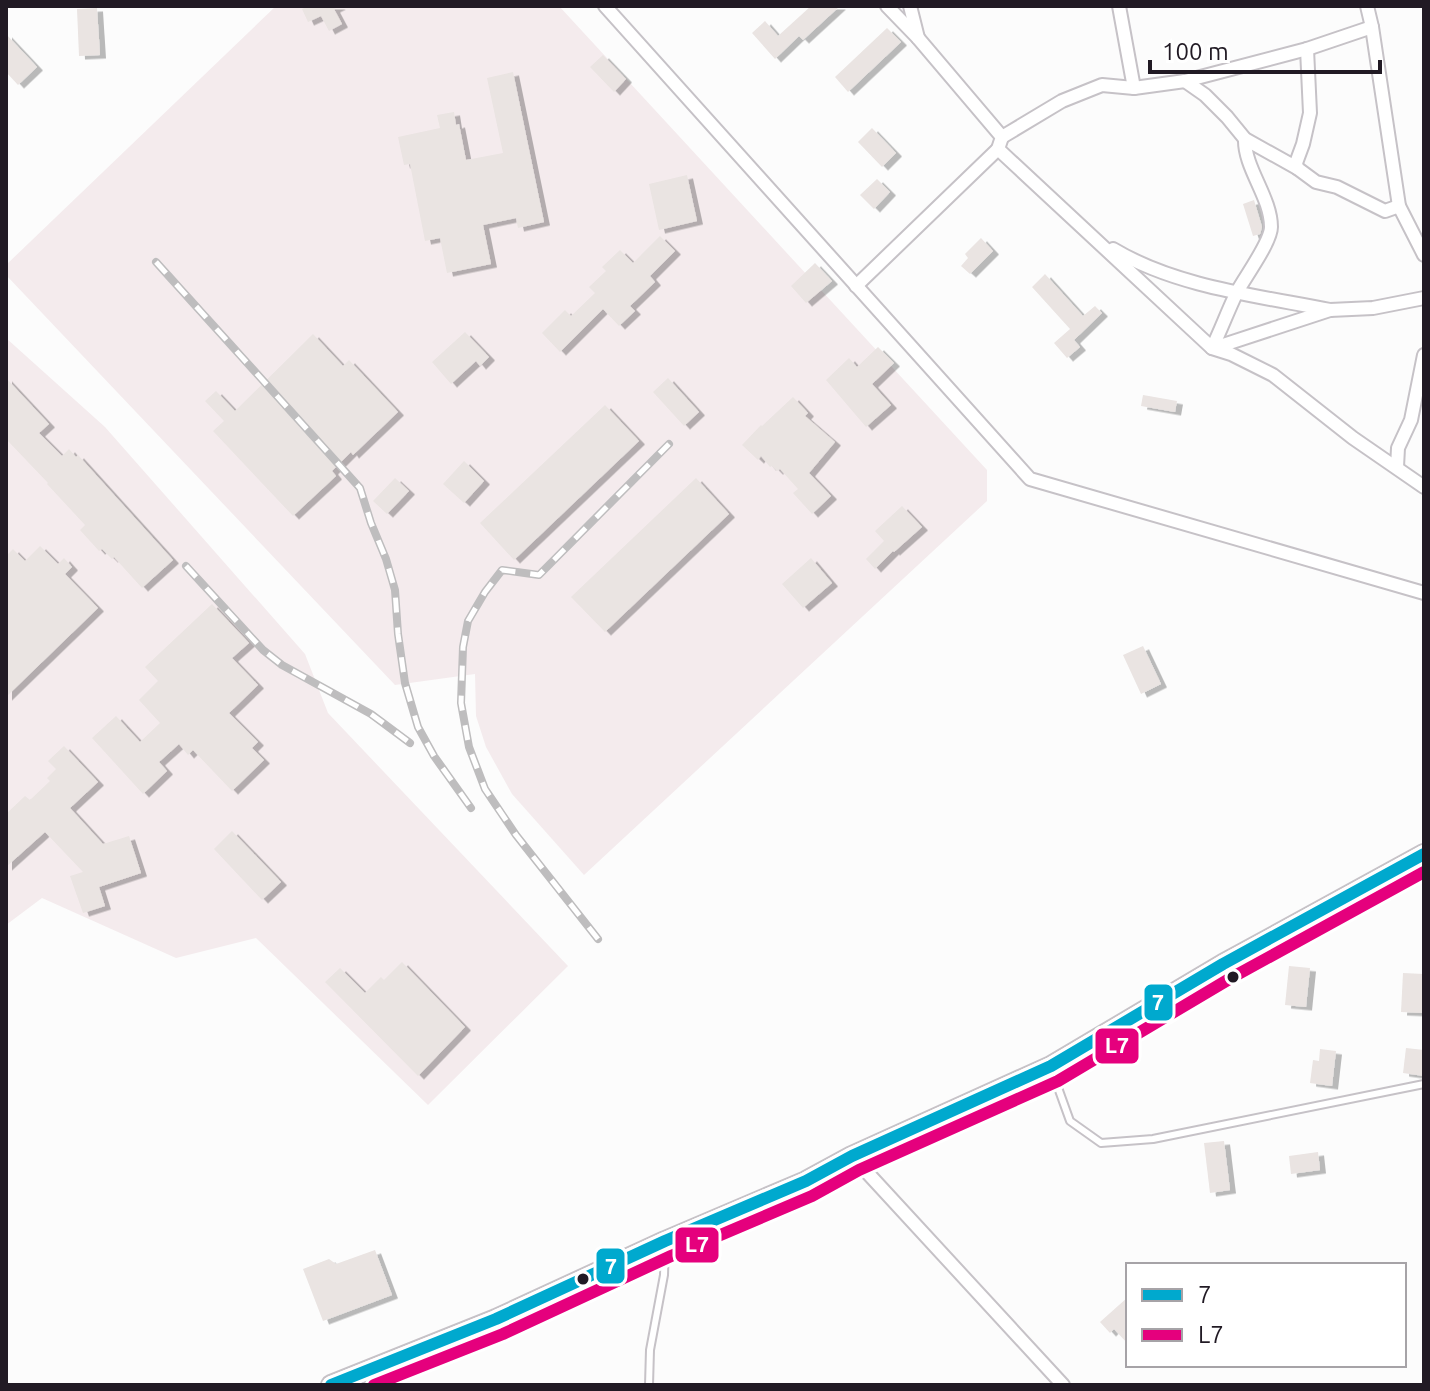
<svg xmlns="http://www.w3.org/2000/svg" width="1430" height="1391" font-family="Ubuntu,sans-serif">
  <defs>
    <filter id="shadow"><feDropShadow dx="6" dy="3.5" stdDeviation="0" flood-color="#0004"/></filter>
  </defs>
  <rect width="100%" height="100%" fill="#fcfcfc"/>
  <g fill="#f4ebed">
    <polygon points="276,6 559,6 987,470 987,501 584,875 512,794 486,747 476,716 475,674 395,685 6,275 6,265"/>
    <polygon points="6,338 105,427 305,654 328,713 568,966 428,1105 256,938 176,958 42,898 6,925"/>
  </g>
  <g fill="#eae4e2" filter="url(#shadow)">
    <polygon points="308,6 340,6 334,9 342,24 329,31 321,16 308,22 302,9"/>
    <polygon points="811,6 840,6 803,40 799,36 775,59 752,33 765,21 778,36"/>
    <polygon points="97,8 100,55 79,56 77,9"/>
    <polygon points="887,28 901,42 848,92 835,77"/>
    <polygon points="6,34 37,67 18,85 6,72"/>
    <polygon points="603,55 626,79 614,92 590,67"/>
    <polygon points="513,72 544,222 518,228 516,218 483,225 491,264 447,273 440,238 425,241 410,164 404,165 398,137 440,128 437,115 454,112 456,125 459,124 466,160 503,153 487,78"/>
    <polygon points="872,128 896,153 882,167 858,142"/>
    <polygon points="687,175 697,221 659,230 649,184"/>
    <polygon points="877,179 890,192 874,209 860,195"/>
    <polygon points="1254,200 1262,227 1260,234 1253,236 1243,204"/>
    <polygon points="660,236 675,251 650,276 655,282 630,306 635,311 619,326 603,309 560,352 542,333 565,310 571,316 595,293 589,287 606,271 602,267 620,250 633,263"/>
    <polygon points="981,238 993,251 970,274 961,266 968,258 965,254"/>
    <polygon points="815,263 832,281 806,303 791,286"/>
    <polygon points="1045,274 1083,316 1095,306 1102,313 1074,340 1080,347 1067,358 1054,343 1070,329 1032,287"/>
    <polygon points="465,332 489,357 480,366 476,361 451,384 432,362"/>
    <polygon points="313,334 343,366 349,360 398,412 353,455 351,452 332,471 336,476 293,516 213,431 224,421 205,401 216,391 235,411"/>
    <polygon points="878,347 894,363 872,384 891,405 866,427 826,380 849,358 857,367"/>
    <polygon points="6,378 49,424 39,433 62,456 69,449 76,457 78,455 173,560 142,588 114,557 112,559 102,549 99,551 80,530 85,525 47,484 48,483 6,439"/>
    <polygon points="668,378 699,412 684,426 653,392"/>
    <polygon points="1143,395 1177,401 1175,412 1141,406"/>
    <polygon points="793,397 808,413 805,416 835,442 809,473 831,496 812,514 793,493 798,489 780,469 777,471 772,466 770,467 761,456 758,460 742,445 761,425 762,426"/>
    <polygon points="605,405 639,441 514,560 480,523"/>
    <polygon points="464,461 484,481 464,503 443,484"/>
    <polygon points="395,478 409,491 387,514 373,501"/>
    <polygon points="696,478 729,514 605,632 571,597"/>
    <polygon points="902,506 922,527 894,552 893,551 875,569 866,559 884,541 875,531"/>
    <polygon points="40,546 58,564 64,558 72,567 65,574 98,608 6,697 6,556 13,549 25,561"/>
    <polygon points="811,558 832,583 803,608 782,584"/>
    <polygon points="212,604 249,643 232,658 258,685 229,713 258,742 252,748 264,760 232,791 193,750 188,755 179,744 159,762 167,771 143,794 92,738 116,716 140,742 160,723 139,700 158,681 145,667"/>
    <polygon points="1143,646 1161,684 1141,694 1123,655"/>
    <polygon points="64,746 98,782 70,808 103,844 129,836 141,873 99,887 105,906 83,913 70,876 83,872 45,832 6,867 6,814 25,796 30,800 50,781 47,778 56,769 48,761"/>
    <polygon points="232,831 281,882 262,900 214,849"/>
    <polygon points="402,962 465,1027 418,1076 325,982 340,968 365,993 381,977 384,980"/>
    <polygon points="1289,966 1310,968 1306,1007 1285,1005"/>
    <polygon points="1403,973 1424,974 1424,1013 1401,1012"/>
    <polygon points="1406,1048 1424,1050 1424,1076 1403,1073"/>
    <polygon points="1320,1049 1336,1051 1332,1086 1310,1083 1313,1060 1319,1061"/>
    <polygon points="1224,1141 1230,1190 1210,1193 1204,1143"/>
    <polygon points="1318,1152 1320,1170 1291,1174 1289,1156"/>
    <polygon points="375,1250 392,1295 323,1321 303,1269 329,1259 336,1264"/>
    <polygon points="1128,1297 1128,1344 1114,1329 1110,1333 1100,1322"/>
  </g>
  <g fill="none" stroke-linecap="round" stroke-linejoin="round">
    <defs>
      <g id="lane">
        <polyline points="1052,1071 1070,1121 1101,1143 1153,1139 1424,1084"/>
        <polyline points="649,1385 650,1350 664,1275 665,1245"/>
      </g>
      <g id="street">
        <polyline points="605,6 1030,479 1424,593"/>
        <polyline points="887,6 918,38 1002,137 998,149 1212,348 1231,354 1273,375 1353,438 1424,487"/>
        <polyline points="910,6 918,38"/>
        <polyline points="1119,6 1134,88"/>
        <polyline points="1367,6 1372,27 1399,206 1424,255"/>
        <polyline points="1185,81 1205,95 1227,117 1245,139 1297,168 1316,182 1337,187 1385,211 1399,206"/>
        <polyline points="1002,137 1062,101 1102,85 1134,88 1185,81 1307,49 1372,27"/>
        <polyline points="1297,168 1296,163 1303,144 1310,113 1307,49"/>
        <path d="M1113,249C1176,287 1259,296 1330,310"/>
        <polyline points="856,286 998,149"/>
        <path d="M1212,348C1221,330 1228,310 1237,292C1245,277 1271,242 1271,227C1271,197 1244,168 1245,139"/>
        <polyline points="1214,348 1330,310 1373,308 1424,298"/>
        <polyline points="1397,467 1398,448 1411,420 1424,355"/>
        <polyline points="852,1156 1063,1385"/>
      </g>
      <polyline id="secondary" points="331,1385 496,1319 665,1241 806,1181 852,1156 1051,1066 1223,964 1424,854"/>
    </defs>
    <use href="#lane" stroke="#c6c2c7" stroke-width="10"/>
    <use href="#street" stroke="#c6c2c7" stroke-width="16"/>
    <use href="#secondary" stroke="#c6c2c7" stroke-width="22"/>
    <use href="#lane" stroke="#fff" stroke-width="6"/>
    <use href="#street" stroke="#fff" stroke-width="12"/>
    <use href="#secondary" stroke="#fff" stroke-width="18"/>
    <defs>
      <g id="rail">
        <polyline points="156,262 360,488 371,523 386,559 395,590 398,634 405,683 418,727 434,756 471,808"/>
        <polyline points="186,566 263,650 282,665 371,714 410,743"/>
        <polyline points="598,939 516,835 485,789 469,747 461,703 463,647 468,621 485,592 502,570 539,575 669,444"/>
      </g>
    </defs>
    <use href="#rail" stroke="#bebdbe" stroke-width="8"/>
    <use href="#rail" stroke="#fff" stroke-width="5" stroke-dasharray="15" stroke-linecap="butt"/>
    <defs>
      <polyline id="bus-1" points="331,1385 496,1319 665,1241 806,1181 852,1156 1051,1066 1223,964 1424,854"/>
      <polyline id="bus-2" points="374,1385 503,1334 671,1256 812,1196 859,1170 1058,1081 1231,978 1424,872"/>
    </defs>
    <use href="#bus-1" stroke="#fff" stroke-width="18"/>
    <use href="#bus-2" stroke="#fff" stroke-width="18"/>
    <use href="#bus-1" stroke="#00a9ce" stroke-width="12"/>
    <use href="#bus-2" stroke="#e5007d" stroke-width="12"/>
  </g>
  <g fill="#211a24" stroke="#fff" stroke-width="3">
    <circle cx="1233" cy="977" r="7"/>
    <circle cx="583" cy="1279" r="7"/>
  </g>
  <g stroke="#fff" stroke-width="3">
    <rect x="1143" y="983" width="31" height="39" rx="8" fill="#00a9ce"/>
    <rect x="1094" y="1027" width="46" height="38" rx="8" fill="#e5007d"/>
    <rect x="674" y="1226" width="46" height="38" rx="8" fill="#e5007d"/>
    <rect x="595" y="1247" width="31" height="38" rx="8" fill="#00a9ce"/>
  </g>
  <g font-size="22" text-anchor="middle" font-weight="bold" fill="#fff">
    <text x="1158" y="1010">7</text>
    <text x="1117" y="1053">L7</text>
    <text x="697" y="1252">L7</text>
    <text x="611" y="1274">7</text>
  </g>
  <rect width="1430" height="1391" fill="none" stroke="#211a24" stroke-width="16"/>
  <rect x="1126" y="1263" width="280" height="104" fill="#ffffff" stroke="#a6a3a7" stroke-width="2"/>
  <rect x="1142" y="1289" width="40" height="12" fill="#00a9ce" stroke="#a6a3a7" stroke-width="2"/>
  <text x="1198" y="1303" font-size="24" fill="#211a24">7</text>
  <rect x="1142" y="1329" width="40" height="12" fill="#e5007d" stroke="#a6a3a7" stroke-width="2"/>
  <text x="1198" y="1343" font-size="24" fill="#211a24">L7</text>
  <path d="M1150 60v12h230v-12" fill="none" stroke="#211a24" stroke-width="4"/>
  <text x="1162" y="60" font-size="24" fill="#211a24" stroke="#ffffff" stroke-width="6" paint-order="stroke">100 m</text>
</svg>
